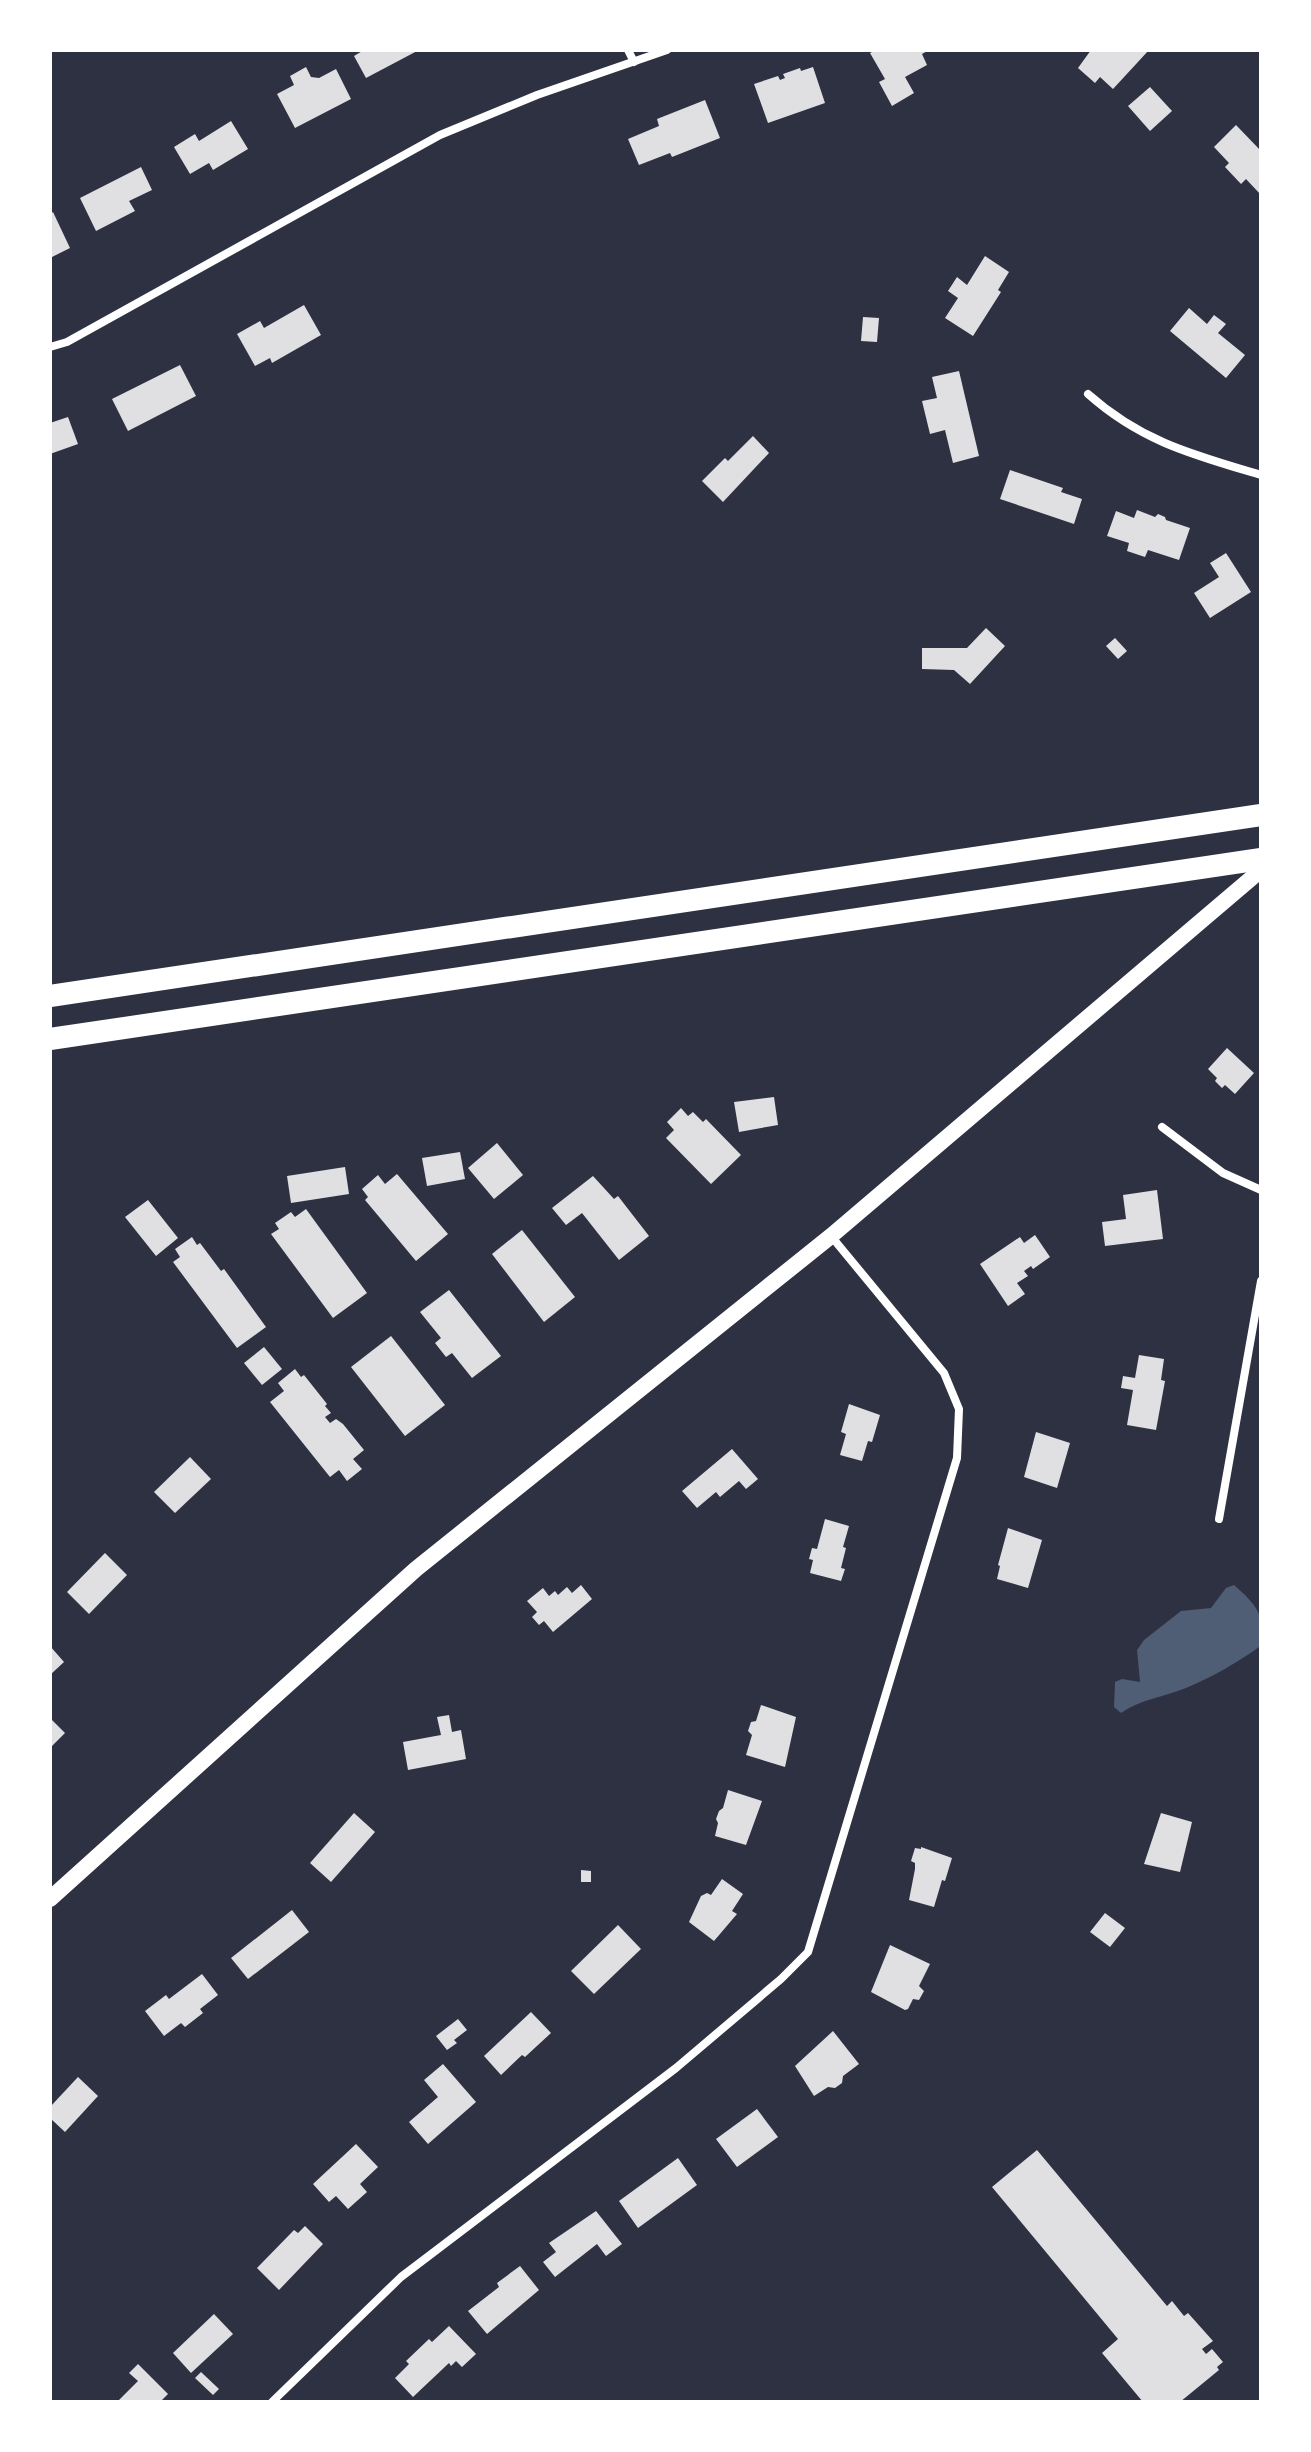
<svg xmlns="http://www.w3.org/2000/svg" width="1311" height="2452" font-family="Mulish,sans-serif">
  <rect width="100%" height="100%" fill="#2d3142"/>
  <path fill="#4f5d75" d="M1234,1585C1257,1605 1267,1617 1259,1647C1237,1663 1212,1677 1186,1688C1164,1697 1141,1699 1121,1713L1114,1707L1115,1682L1122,1679L1140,1682L1137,1650L1144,1640L1181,1611L1211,1608L1226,1588Z"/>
  <g fill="#e0e0e3">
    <polygon points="364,50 419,50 366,78 354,56"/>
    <polygon points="876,50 929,50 922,54 927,65 905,77 914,93 892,106 879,82 885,79 870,53"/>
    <polygon points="1091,50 1149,50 1113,89 1100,77 1095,83 1078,68"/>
    <polygon points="306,67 311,77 319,78 336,69 351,99 295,128 277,94 294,85 290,76"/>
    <polygon points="813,67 825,103 768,123 754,84 778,76 780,80 785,78 783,74 800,68 801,71"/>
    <polygon points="1150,87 1172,111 1150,131 1128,106"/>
    <polygon points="705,100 720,138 672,157 670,153 639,165 628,139 659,126 657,119"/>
    <polygon points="231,121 248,149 213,170 209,163 190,174 174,147 195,134 199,141"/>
    <polygon points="1236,125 1261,151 1261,195 1246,179 1241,184 1225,167 1229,163 1214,147"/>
    <polygon points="141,167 152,190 129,201 135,211 96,231 80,198"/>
    <polygon points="53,212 70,248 50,258 50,214"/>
    <polygon points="985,256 1009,272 998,290 1001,292 973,336 945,318 958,298 948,291 957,277 967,285"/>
    <polygon points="304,305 321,335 272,363 270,358 255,366 237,334 260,321 264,328"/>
    <polygon points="1189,308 1207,324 1214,315 1226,324 1218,333 1245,355 1226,378 1170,331"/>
    <polygon points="863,317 879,318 877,342 861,341"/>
    <polygon points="180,365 196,396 128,431 112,399"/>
    <polygon points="959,371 979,456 953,463 945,430 930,434 922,401 937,398 932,377"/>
    <polygon points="68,417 78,444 50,454 50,423"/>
    <polygon points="753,436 769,453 723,502 702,481 725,458 728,461"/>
    <polygon points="1010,470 1063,488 1061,492 1082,499 1074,524 1000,499"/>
    <polygon points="1137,510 1155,517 1158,514 1165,517 1166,520 1190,528 1179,560 1148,550 1145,557 1127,551 1129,543 1107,536 1116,511 1134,518"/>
    <polygon points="1226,553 1251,592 1210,618 1194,593 1219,577 1210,563"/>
    <polygon points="986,628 1005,646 970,684 954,670 922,669 922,648 967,648"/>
    <polygon points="1115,638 1127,651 1118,659 1106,646"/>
    <polygon points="1227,1048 1254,1073 1235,1094 1225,1085 1222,1088 1215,1081 1217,1078 1208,1069"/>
    <polygon points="774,1097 778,1125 739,1132 734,1102"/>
    <polygon points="681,1108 688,1116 693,1112 703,1122 706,1119 741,1155 711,1184 666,1138 674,1130 667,1122"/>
    <polygon points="497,1143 523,1175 494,1199 468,1168"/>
    <polygon points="460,1152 465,1179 427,1186 422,1158"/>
    <polygon points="345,1167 349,1194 291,1203 287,1176"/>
    <polygon points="397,1174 448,1234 416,1261 365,1200 368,1197 362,1189 378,1175 385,1184"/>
    <polygon points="593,1176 614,1199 618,1196 649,1236 619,1260 582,1213 566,1225 552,1208"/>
    <polygon points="1157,1190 1163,1239 1105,1246 1102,1222 1126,1219 1123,1195"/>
    <polygon points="148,1200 178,1238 156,1256 125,1217"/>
    <polygon points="306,1209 367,1293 333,1318 271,1234 279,1229 275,1223 291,1212 295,1217"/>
    <polygon points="522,1230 575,1297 544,1322 492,1254"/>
    <polygon points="1035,1235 1050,1257 1033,1269 1031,1266 1024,1271 1028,1276 1017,1283 1025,1294 1008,1306 980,1264 1020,1237 1024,1243"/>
    <polygon points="192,1237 197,1245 200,1243 221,1271 224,1269 266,1327 237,1348 173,1262 180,1257 175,1249"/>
    <polygon points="449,1290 501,1356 472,1378 452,1353 446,1357 435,1343 441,1338 420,1312"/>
    <polygon points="391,1336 445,1405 405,1436 351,1367"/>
    <polygon points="264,1347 282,1369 262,1385 244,1363"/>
    <polygon points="1139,1355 1164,1359 1161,1380 1165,1381 1156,1430 1127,1425 1133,1390 1121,1388 1123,1376 1135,1378"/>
    <polygon points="295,1369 301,1377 304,1375 327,1404 325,1406 331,1413 325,1417 330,1423 336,1419 343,1424 364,1450 353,1459 362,1469 347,1481 339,1470 330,1477 270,1402 284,1391 278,1383"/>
    <polygon points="849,1404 880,1415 872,1442 868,1441 862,1461 840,1455 846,1434 841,1432"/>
    <polygon points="1036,1432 1070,1443 1057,1488 1024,1477"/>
    <polygon points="732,1449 758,1479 746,1489 739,1481 720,1497 716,1492 697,1508 682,1491"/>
    <polygon points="190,1457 211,1479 175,1513 154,1492"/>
    <polygon points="825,1519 849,1526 843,1547 846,1548 841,1568 845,1569 841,1581 810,1573 813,1560 809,1559 812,1548 817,1549"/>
    <polygon points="1008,1528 1042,1540 1028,1588 997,1579 1000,1566 998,1565"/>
    <polygon points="105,1553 127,1575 89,1614 67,1592"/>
    <polygon points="581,1585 592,1599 553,1632 544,1621 539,1625 532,1617 537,1612 527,1601 543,1588 549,1596 555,1591 558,1595 567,1587 572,1593"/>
    <polygon points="50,1646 64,1662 50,1675"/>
    <polygon points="761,1705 796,1717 785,1767 746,1755 752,1735 748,1731 751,1722 756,1721"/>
    <polygon points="449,1715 452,1732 461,1730 466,1759 408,1770 403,1742 441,1735 437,1717"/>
    <polygon points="50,1718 65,1733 50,1748"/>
    <polygon points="728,1790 762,1801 746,1845 715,1836 718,1823 716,1819 719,1811 723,1808"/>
    <polygon points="354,1813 375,1832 331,1882 310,1863"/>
    <polygon points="1161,1813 1192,1822 1180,1872 1144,1864"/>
    <polygon points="921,1847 952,1858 945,1881 942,1880 934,1907 909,1900 915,1869 915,1863 911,1861 915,1848 921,1849"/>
    <polygon points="581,1870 591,1871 591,1882 581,1882"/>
    <polygon points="722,1879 743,1894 732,1911 737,1914 714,1941 689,1922 701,1896 707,1893 711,1895"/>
    <polygon points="292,1910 309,1932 248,1979 231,1958"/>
    <polygon points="1105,1913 1125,1928 1110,1947 1090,1932"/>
    <polygon points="618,1925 641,1949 594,1994 571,1971"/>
    <polygon points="890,1945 930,1964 919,1986 924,1991 919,2000 913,1999 908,2009 905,2010 871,1992"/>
    <polygon points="202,1974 218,1995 200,2009 203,2013 185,2027 181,2023 164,2036 145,2011 166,1995 169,1999"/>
    <polygon points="531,2012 551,2033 525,2057 522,2055 501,2075 484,2056"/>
    <polygon points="458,2019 467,2030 454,2040 457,2043 447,2050 436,2036"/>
    <polygon points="833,2031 859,2064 843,2076 842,2083 835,2088 828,2087 814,2096 795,2066"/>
    <polygon points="443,2064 476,2102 428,2144 409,2122 438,2097 424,2080"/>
    <polygon points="78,2077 98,2096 65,2132 50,2118 50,2107"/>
    <polygon points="757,2109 778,2137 737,2167 716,2139"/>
    <polygon points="356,2144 378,2167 360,2184 367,2192 348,2209 336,2196 329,2202 313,2184"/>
    <polygon points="1037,2150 1167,2306 1172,2301 1184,2316 1188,2313 1213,2341 1202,2349 1206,2354 1212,2349 1223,2362 1217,2367 1219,2370 1180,2402 1143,2402 1102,2353 1118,2339 992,2187"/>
    <polygon points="678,2158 697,2185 638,2228 619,2201"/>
    <polygon points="596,2211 622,2244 606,2256 597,2244 555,2277 543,2262 556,2252 549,2243"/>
    <polygon points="305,2226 323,2244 279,2290 257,2268 294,2230 298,2233"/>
    <polygon points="520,2266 539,2290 487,2334 468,2311 499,2287 497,2283"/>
    <polygon points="214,2314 233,2334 191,2373 173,2353"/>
    <polygon points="449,2326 476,2354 462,2367 456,2361 451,2366 449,2363 413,2397 395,2378 409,2364 406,2361 429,2339 432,2342"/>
    <polygon points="138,2364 168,2394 160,2402 117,2402 138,2381 129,2373"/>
    <polygon points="201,2372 219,2389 213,2395 195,2378"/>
  </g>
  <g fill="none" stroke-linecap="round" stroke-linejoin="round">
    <g stroke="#fff" stroke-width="8">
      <polyline points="628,50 634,62"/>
      <polyline points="50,347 67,342 440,135 537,95 667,50"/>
      <path d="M1088,394C1142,442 1194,455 1261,475"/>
      <polyline points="1162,1127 1223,1173 1261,1190"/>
      <polyline points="1219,1519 1261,1281"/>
      <polyline points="272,2402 401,2277 676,2068 781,1979 808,1952 957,1458 959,1409 944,1373 831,1236"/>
    </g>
    <polyline stroke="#fff" stroke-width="16" points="50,1899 416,1569 831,1236 1261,870"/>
    <g stroke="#fff" stroke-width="22">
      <polyline points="50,996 1261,815"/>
      <polyline points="50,1039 1261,859"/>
    </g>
  </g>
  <rect width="1311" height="2452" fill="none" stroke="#ffffff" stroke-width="104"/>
</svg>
